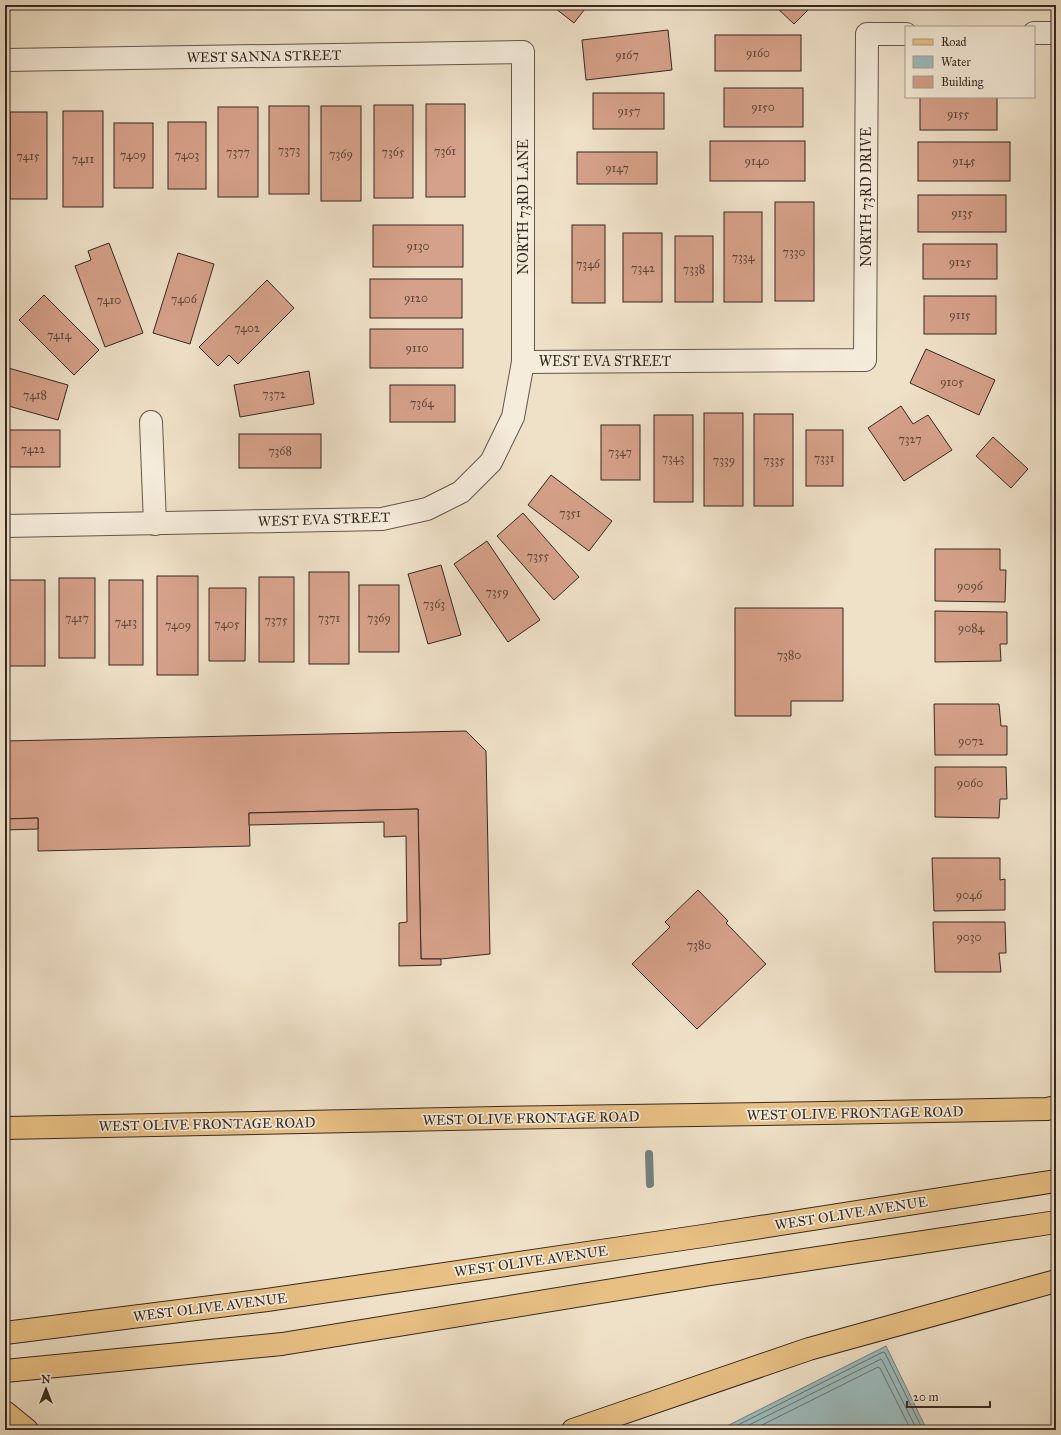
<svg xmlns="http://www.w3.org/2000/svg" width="1061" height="1435" font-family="'IM FELL Great Primer',serif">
  <rect width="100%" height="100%" fill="#efe1c8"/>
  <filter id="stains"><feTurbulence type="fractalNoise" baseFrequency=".005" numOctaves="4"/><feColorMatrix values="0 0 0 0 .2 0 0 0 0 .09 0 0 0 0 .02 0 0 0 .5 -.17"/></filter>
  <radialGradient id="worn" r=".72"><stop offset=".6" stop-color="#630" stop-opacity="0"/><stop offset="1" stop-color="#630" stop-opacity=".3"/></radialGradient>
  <polygon fill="#9cbcbe" stroke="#738180" points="886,1346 927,1430 719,1430"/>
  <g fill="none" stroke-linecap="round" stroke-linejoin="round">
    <g stroke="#697270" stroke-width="1">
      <polyline points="728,1430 883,1352 885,1353 923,1430"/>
      <polyline points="739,1430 881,1359 882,1360 917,1430"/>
      <polyline points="752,1430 878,1367 880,1368 911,1430"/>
    </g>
    <polyline stroke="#738180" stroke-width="8" points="649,1154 650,1184"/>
  </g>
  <g fill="#d6a18a" stroke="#362922">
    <polygon points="551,5 588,5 574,23"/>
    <polygon points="774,5 813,5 794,24"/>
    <polygon points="668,30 672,70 586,80 582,40"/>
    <rect x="715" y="35" width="86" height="36"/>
    <rect x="724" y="88" width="79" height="39"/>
    <rect x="593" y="93" width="71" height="36"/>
    <rect x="920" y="97" width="77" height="33"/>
    <rect x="426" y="104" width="39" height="93"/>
    <rect x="374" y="105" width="39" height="93"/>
    <rect x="269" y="106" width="40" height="88"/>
    <rect x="321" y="106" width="40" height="95"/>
    <rect x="218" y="107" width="40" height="90"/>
    <rect x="63" y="111" width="40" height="96"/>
    <rect x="10" y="112" width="37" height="87"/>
    <rect x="168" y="122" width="38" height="67"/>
    <rect x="114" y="123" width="39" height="65"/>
    <rect x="710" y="141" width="95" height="40"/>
    <rect x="918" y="142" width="92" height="39"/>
    <rect x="577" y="152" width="80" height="32"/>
    <rect x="918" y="195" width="88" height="37"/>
    <rect x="775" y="202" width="39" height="99"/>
    <rect x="724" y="212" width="38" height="90"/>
    <rect x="373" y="225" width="90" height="42"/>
    <rect x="572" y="225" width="33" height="78"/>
    <rect x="623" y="233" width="39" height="69"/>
    <rect x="675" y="236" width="38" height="66"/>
    <polygon points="109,243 143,333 105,347 75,266 91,260 88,251"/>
    <rect x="923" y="244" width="74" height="35"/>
    <polygon points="178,253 214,264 190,344 153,333"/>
    <rect x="370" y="279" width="92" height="39"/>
    <polygon points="267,280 294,308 238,364 229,355 218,366 199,347"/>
    <polygon points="44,295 99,350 74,375 19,320"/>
    <rect x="924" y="296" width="72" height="38"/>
    <rect x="370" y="329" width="93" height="39"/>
    <polygon points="926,349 995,380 979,415 910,383"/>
    <polygon points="5,367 68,385 58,420 5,405"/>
    <polygon points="309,371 314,404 240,417 234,385"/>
    <rect x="390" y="385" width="65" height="37"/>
    <polygon points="901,406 913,424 928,415 952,450 904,481 868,428"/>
    <rect x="704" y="413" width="39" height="93"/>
    <rect x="754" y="414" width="39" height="92"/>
    <rect x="654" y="415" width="39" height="87"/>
    <rect x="601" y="425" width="39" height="55"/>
    <rect x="5" y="430" width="55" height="37"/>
    <rect x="806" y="430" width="37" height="56"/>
    <rect x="239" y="434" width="82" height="34"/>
    <polygon points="993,437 1028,469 1011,488 976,456"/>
    <polygon points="551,475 612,521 589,551 528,505"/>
    <polygon points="523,513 579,577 554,600 497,536"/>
    <polygon points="487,541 540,620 508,642 454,564"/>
    <polygon points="935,549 1000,549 1000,570 1006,570 1005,602 935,601"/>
    <polygon points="441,565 461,635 428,644 408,574"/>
    <rect x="309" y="572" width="40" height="92"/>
    <rect x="157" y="576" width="41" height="99"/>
    <rect x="259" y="577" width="35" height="85"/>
    <rect x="59" y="578" width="36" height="80"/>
    <rect x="5" y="580" width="40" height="86"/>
    <rect x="109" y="580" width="34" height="85"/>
    <rect x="359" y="585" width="40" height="67"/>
    <polygon points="209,588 246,588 245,661 209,661"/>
    <polygon points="735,608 843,608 843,701 791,701 791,716 735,716"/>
    <polygon points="935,611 1007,612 1007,644 1000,644 1001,661 935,662"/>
    <polygon points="934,704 999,704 1001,726 1007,726 1007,755 935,755"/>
    <polygon points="466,731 486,751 490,954 441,959 421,959 418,809 249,813 250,846 38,851 38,818 5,819 5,741"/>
    <polygon points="935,767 1006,767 1007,799 1000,799 999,818 935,817"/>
    <polygon points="418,809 421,959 441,959 441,965 399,966 399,923 407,922 406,836 384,837 384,822 249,825 249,813"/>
    <polygon points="38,818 38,829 5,830 5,819"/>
    <polygon points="932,858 1000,858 1000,880 1005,879 1005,910 934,911"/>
    <polygon points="698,890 728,921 726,923 766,964 697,1029 632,964 670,927 665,922"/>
    <polygon points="933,922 1005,922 1006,953 999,953 1001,972 935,972"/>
  </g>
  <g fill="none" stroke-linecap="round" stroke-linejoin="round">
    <defs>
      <g id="minor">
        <polyline points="1034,33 1056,33"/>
        <polyline points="5,60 523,52 523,362 513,417 491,462 461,492 427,509 382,519 5,526"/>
        <polyline points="523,362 865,360 867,34 906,34"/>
        <polyline points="151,422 155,524"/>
      </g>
      <g id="major">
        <polyline points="5,1128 498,1118 825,1113 1047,1109 1056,1107"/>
        <polyline points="5,1333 267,1300 703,1236 1056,1181"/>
        <polyline points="5,1371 282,1344 711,1274 1056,1222"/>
        <polyline points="5,1412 27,1430"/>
        <polyline points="573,1430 809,1349 1056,1281"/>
      </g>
    </defs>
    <use href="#minor" stroke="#64574c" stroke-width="24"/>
    <use href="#major" stroke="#362922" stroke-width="24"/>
    <use href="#minor" stroke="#f5ecdb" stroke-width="22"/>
    <use href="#major" stroke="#e8c084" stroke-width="22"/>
  </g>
  <g text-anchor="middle" stroke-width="3.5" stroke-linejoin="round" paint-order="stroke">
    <g font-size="12" fill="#5e473c">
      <text x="758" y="57">9160</text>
      <text x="627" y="59">9167</text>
      <text x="763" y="111">9150</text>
      <text x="629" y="115">9157</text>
      <text x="958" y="118">9155</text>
      <text x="289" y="154">7373</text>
      <text x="445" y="155">7361</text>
      <text x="238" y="156">7377</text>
      <text x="393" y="156">7365</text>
      <text x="341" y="158">7369</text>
      <text x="133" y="159">7409</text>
      <text x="187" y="159">7403</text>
      <text x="28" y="160">7415</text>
      <text x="83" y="163">7411</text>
      <text x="757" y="165">9140</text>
      <text x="964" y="165">9145</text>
      <text x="617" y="172">9147</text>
      <text x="962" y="217">9135</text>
      <text x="418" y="250">9130</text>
      <text x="794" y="256">7330</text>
      <text x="743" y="261">7334</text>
      <text x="960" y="266">9125</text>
      <text x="588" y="268">7346</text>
      <text x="643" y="272">7342</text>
      <text x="694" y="273">7338</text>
      <text x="416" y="302">9120</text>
      <text x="184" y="303">7406</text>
      <text x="109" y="304">7410</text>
      <text x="960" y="319">9115</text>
      <text x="247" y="332">7402</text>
      <text x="59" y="339">7414</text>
      <text x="417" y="352">9110</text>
      <text x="952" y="386">9105</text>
      <text x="274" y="398">7372</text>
      <text x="35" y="399">7418</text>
      <text x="422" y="407">7364</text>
      <text x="910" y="443">7327</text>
      <text x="33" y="453">7422</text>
      <text x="280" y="455">7368</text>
      <text x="620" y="456">7347</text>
      <text x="673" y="462">7343</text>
      <text x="824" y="462">7331</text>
      <text x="724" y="464">7339</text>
      <text x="774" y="464">7335</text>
      <text x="570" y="517">7351</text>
      <text x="538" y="560">7355</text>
      <text x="970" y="590">9096</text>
      <text x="497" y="596">7359</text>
      <text x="434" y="608">7363</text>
      <text x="77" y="622">7417</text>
      <text x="329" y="622">7371</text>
      <text x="379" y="622">7369</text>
      <text x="276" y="624">7375</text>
      <text x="126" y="626">7413</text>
      <text x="227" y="628">7405</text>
      <text x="178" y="629">7409</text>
      <text x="971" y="632">9084</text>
      <text x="789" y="659">7380</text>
      <text x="971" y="745">9072</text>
      <text x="970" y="787">9060</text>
      <text x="969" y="899">9046</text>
      <text x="969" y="941">9030</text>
      <text x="699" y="949">7380</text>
    </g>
    <g font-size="14" fill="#362922" stroke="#f5ecdb">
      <text transform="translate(264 56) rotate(-1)" y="5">WEST SANNA STREET</text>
      <text transform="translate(866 197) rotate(-90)" y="5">NORTH 73RD DRIVE</text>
      <text transform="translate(523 207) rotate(-90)" y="5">NORTH 73RD LANE</text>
      <text x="605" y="366">WEST EVA STREET</text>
      <text transform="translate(324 519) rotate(-2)" y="5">WEST EVA STREET</text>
      <text transform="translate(855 1113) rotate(-1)" y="5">WEST OLIVE FRONTAGE ROAD</text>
      <text transform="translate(531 1118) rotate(-1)" y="5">WEST OLIVE FRONTAGE ROAD</text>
      <text transform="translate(207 1124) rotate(-1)" y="5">WEST OLIVE FRONTAGE ROAD</text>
      <text transform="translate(851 1213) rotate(-9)" y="5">WEST OLIVE AVENUE</text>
      <text transform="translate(531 1261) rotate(-8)" y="5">WEST OLIVE AVENUE</text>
      <text transform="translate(210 1307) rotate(-7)" y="5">WEST OLIVE AVENUE</text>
    </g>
  </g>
  <rect width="1061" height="1435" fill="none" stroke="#efe1c8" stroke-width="20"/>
  <rect x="6" y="6" width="1049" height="1423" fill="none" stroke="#362922" stroke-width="2"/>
  <rect x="10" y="10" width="1041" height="1415" fill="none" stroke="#362922"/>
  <rect x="905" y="26" width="130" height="72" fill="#f5ecdb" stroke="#a99e91"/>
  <rect x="913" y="39" width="20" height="6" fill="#e8c084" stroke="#a99e91"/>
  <text x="941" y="46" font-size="12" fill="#362922">Road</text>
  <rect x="913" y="56" width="20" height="12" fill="#9cbcbe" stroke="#a99e91"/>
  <text x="941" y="66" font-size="12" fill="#362922">Water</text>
  <rect x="913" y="76" width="20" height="12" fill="#d6a18a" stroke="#a99e91"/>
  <text x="941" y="86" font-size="12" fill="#362922">Building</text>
  <g transform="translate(46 1389)" stroke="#f5ecdb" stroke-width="3" paint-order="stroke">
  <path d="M0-3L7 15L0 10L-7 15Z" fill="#362922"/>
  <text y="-6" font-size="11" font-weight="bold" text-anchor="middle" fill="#362922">N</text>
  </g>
  <path d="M907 1401v6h83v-6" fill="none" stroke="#362922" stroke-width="2"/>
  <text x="913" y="1401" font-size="12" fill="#362922" stroke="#f5ecdb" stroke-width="3" paint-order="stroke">20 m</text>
  <rect width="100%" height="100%" filter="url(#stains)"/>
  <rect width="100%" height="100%" fill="url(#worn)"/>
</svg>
